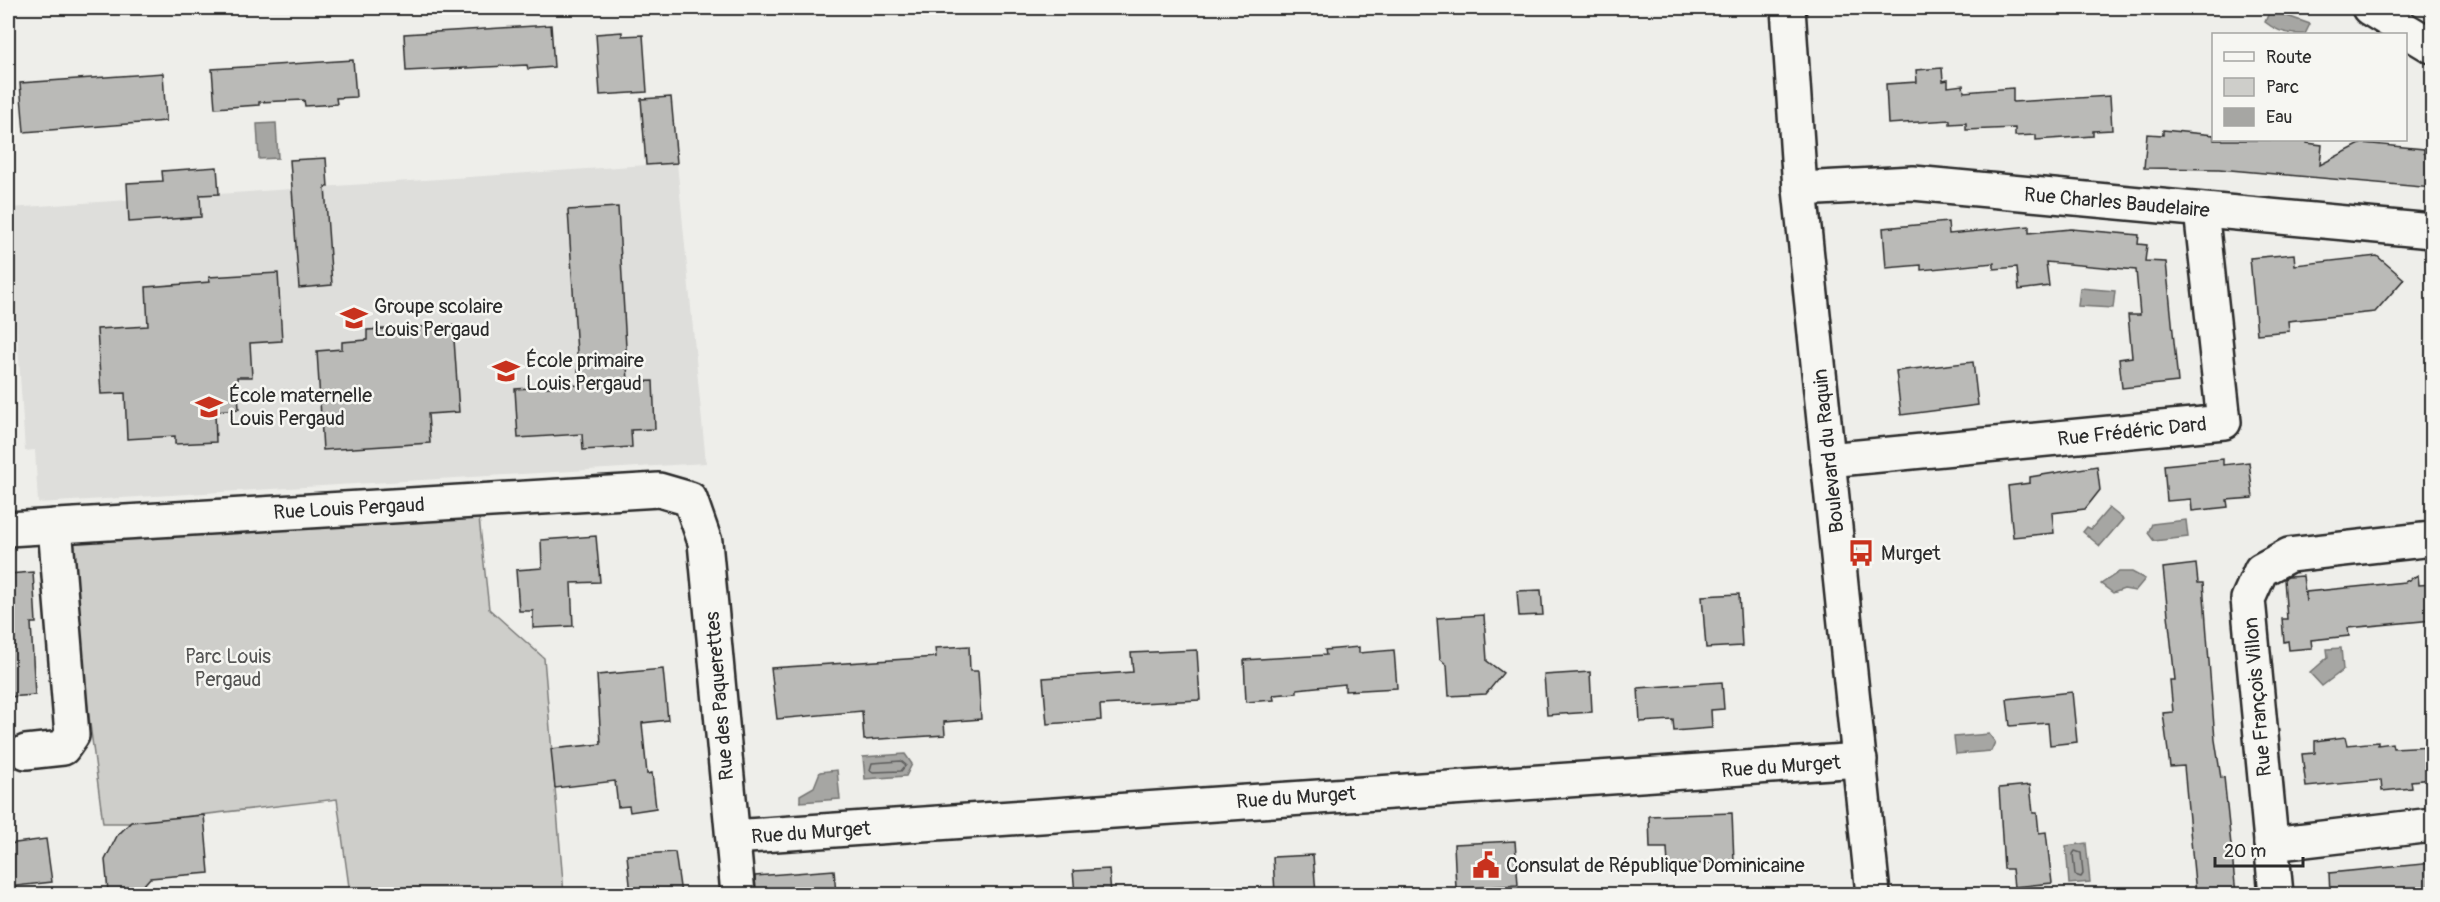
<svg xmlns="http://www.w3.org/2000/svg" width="2440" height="902" font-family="Pangolin,sans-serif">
  <rect width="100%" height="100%" fill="#eeeeea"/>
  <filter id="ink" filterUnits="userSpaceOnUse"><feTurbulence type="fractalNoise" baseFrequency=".0167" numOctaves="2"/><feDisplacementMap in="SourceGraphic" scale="12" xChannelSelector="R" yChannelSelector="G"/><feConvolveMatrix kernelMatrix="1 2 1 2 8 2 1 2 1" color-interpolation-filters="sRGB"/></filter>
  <g filter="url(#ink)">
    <polygon fill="#dededb" points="677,163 706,463 38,503 35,450 25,451 9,208"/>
    <polygon fill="#cececa" stroke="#7c7c7a" stroke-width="1.5" points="478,509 489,609 544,658 564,894 350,894 337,799 131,823 103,823 65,533"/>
    <g fill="#a6a6a3" stroke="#757573" stroke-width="1.5">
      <path d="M2270,10L2310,24L2305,34C2290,35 2277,32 2265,22Z"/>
      <polygon points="276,123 278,158 259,159 257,124"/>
      <polygon points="2080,288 2115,291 2113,308 2078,306"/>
      <polygon points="2109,508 2123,519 2100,546 2083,532 2087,527 2091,529"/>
      <polygon points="2186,520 2188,537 2154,541 2148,533 2152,524"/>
      <polygon points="2119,572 2132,572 2145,579 2135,591 2124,589 2113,593 2101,584"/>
      <polygon points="2341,648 2343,670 2322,686 2310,673 2328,657 2327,649"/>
      <polygon points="1989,734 1995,742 1991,751 1956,754 1954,737"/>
      <polygon points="905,754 912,764 906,776 865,779 863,757"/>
      <polygon points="837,770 840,799 800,802 800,795 814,787 820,772"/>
      <polygon points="2086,843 2090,882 2069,884 2066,846"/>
    </g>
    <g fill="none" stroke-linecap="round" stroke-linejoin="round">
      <g stroke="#5c5c5b" stroke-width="1.5">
        <polygon points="901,761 906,765 901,771 873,772 870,770 872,763"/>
        <polygon points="2075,851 2081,853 2083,874 2081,877 2075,875 2073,854"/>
      </g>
    </g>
    <g fill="#babab7" stroke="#2b2b2b" stroke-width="1.5">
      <polygon points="551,25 554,67 528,69 527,65 406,71 404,34"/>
      <polygon points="622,32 622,36 643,35 647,92 600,95 596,34"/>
      <polygon points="353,60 356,97 336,98 337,104 305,106 304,100 259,102 259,105 215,108 212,69"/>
      <polygon points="1942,68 1943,81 1948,80 1948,87 1963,85 1964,92 2013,88 2013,102 2110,96 2112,130 2093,131 2093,136 2036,140 2036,135 2015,136 2015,128 1966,130 1966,123 1950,124 1950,120 1888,124 1886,84 1917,82 1916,70"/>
      <polygon points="163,73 166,121 24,132 20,83"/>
      <polygon points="671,97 677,163 646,165 641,99"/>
      <polygon points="2163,130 2214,135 2214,140 2307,140 2307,143 2322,145 2320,165 2362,143 2424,149 2424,153 2433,154 2433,188 2219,169 2144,168 2147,134 2163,135"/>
      <polygon points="326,158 328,187 325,187 332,285 299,288 290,160"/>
      <polygon points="217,167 219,194 200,195 201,217 129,222 127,183 163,181 162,171"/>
      <polygon points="618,207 628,382 653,381 655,429 631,430 632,447 583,450 582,434 518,438 515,389 579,385 568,210"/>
      <polygon points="1948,222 1949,234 2029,226 2029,233 2071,229 2139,235 2138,244 2147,245 2145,261 2166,262 2178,382 2122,388 2119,359 2132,357 2128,315 2140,315 2136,270 2046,262 2049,286 2019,290 2017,267 1994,269 1994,263 1921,270 1921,265 1886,268 1883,228"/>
      <polygon points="2294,254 2295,265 2377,256 2404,279 2375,312 2288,321 2289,331 2257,334 2250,258"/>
      <polygon points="278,273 282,341 250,343 252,377 237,377 239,409 215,411 216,442 175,444 175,436 127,439 125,393 101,394 97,329 148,326 146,287 210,282 209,277"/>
      <polygon points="453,325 459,412 428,414 430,443 323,450 317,351 342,349 342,342 367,340 367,330"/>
      <polygon points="1973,362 1978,405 1901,415 1896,371"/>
      <polygon points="2223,459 2223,465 2249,462 2253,498 2227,500 2228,507 2192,511 2191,499 2167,501 2164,465"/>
      <polygon points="2097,466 2100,490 2085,509 2052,513 2054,533 2013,537 2008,486 2030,483 2030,477"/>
      <polygon points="596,536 600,582 571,583 573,626 533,628 533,611 519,611 516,570 542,568 541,540"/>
      <polygon points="2196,564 2198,583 2203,583 2215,740 2221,778 2224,777 2236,894 2196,894 2184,766 2170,767 2163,713 2173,712 2170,680 2175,680 2163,568"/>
      <polygon points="33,572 36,623 31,623 35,695 8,697 8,574"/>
      <polygon points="2418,575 2419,585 2433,584 2433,620 2348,628 2349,636 2311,640 2312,648 2289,650 2288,641 2284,642 2282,619 2287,619 2284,579 2288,577 2303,576 2306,602 2306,592 2405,582"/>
      <polygon points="1541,590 1543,615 1519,616 1517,591"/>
      <polygon points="1739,594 1742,646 1706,648 1702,596"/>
      <polygon points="1484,615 1487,661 1503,673 1486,694 1449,696 1447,665 1440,659 1437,618"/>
      <polygon points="969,646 970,671 978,671 981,719 944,722 945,735 864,740 862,711 777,719 771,668 936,657 935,648"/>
      <polygon points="1359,647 1359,653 1394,650 1397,688 1345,691 1345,684 1297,689 1297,693 1273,695 1274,700 1246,702 1244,660 1326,655 1325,650"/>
      <polygon points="1197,650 1200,700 1100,705 1101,720 1047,724 1043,678 1133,672 1131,653"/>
      <polygon points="663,669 668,720 642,723 647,774 652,773 656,808 630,812 629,806 618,807 615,781 555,788 551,749 601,744 597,675"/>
      <polygon points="1590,672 1592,712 1547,715 1544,675"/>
      <polygon points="1722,682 1724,709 1711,710 1712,728 1674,731 1673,720 1640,722 1638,688"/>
      <polygon points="2072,692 2077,742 2050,745 2048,723 2010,726 2007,699"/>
      <polygon points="2345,737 2347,745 2378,742 2378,745 2392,743 2393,748 2433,746 2433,779 2411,781 2412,788 2382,791 2381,780 2306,787 2302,754 2315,753 2315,741"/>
      <polygon points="2030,785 2033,813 2037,813 2039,833 2046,832 2052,883 2014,887 2012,869 2004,869 1999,788"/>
      <polygon points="1732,813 1734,862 1668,865 1667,848 1650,848 1649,816"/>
      <polygon points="204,815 209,873 150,878 141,888 108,891 105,860 117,836 131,822"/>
      <polygon points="46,839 52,882 8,887 8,844"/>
      <polygon points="1515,841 1518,885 1456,889 1454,844"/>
      <polygon points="675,852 681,894 631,894 627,855"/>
      <polygon points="1313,855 1316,894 1275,894 1273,857"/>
      <polygon points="2433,863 2433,894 2330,894 2329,873"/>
      <polygon points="1109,869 1111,894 1075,894 1073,871"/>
      <polygon points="834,870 836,894 756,894 755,876"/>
    </g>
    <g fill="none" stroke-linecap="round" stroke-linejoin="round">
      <defs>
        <g id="minor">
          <polyline points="1788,8 1800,189 1873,894"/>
          <polyline points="2369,8 2432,46"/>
          <polyline points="1800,189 1913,183 2432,231"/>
          <polyline points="1828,460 2224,422 2201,210"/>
          <polyline points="8,529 659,490 690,499 705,542 738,894"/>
          <polyline points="26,752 63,748 72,735 55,526"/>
          <polyline points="733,837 1860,760"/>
          <polyline points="2271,844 2432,825"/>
          <polyline points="2276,894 2248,599 2261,570 2289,555 2432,539"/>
        </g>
      </defs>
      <use href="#minor" stroke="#2b2b2b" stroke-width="38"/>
      <use href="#minor" stroke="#f6f6f2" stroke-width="33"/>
    </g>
  </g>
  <defs>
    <symbol id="school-bare" viewBox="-9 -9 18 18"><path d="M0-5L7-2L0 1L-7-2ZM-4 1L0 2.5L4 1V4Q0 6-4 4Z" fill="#c8321e" stroke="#f6f6f2" stroke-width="2.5" paint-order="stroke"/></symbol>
    <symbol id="bus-bare" viewBox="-9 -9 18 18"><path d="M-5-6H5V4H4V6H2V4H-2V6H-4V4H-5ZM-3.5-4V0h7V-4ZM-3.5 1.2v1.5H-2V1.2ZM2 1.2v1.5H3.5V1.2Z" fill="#c8321e" stroke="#f6f6f2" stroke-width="2.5" paint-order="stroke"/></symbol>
    <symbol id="civic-bare" viewBox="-9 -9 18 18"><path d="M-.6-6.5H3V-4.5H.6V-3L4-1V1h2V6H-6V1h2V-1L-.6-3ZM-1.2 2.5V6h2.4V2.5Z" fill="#c8321e" stroke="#f6f6f2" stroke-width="2.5" paint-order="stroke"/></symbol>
  </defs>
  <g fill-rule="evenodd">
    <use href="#school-bare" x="335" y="299" width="38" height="38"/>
    <use href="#school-bare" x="487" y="352" width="38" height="38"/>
    <use href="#school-bare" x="190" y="388" width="38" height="38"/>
    <use href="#bus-bare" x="1842" y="534" width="38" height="38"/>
    <use href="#civic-bare" x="1467" y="846" width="38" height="38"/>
  </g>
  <g text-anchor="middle" stroke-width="5" stroke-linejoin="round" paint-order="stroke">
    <g font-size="20" fill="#2b2b2b" stroke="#f6f6f2">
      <text transform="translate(2117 202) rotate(5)" y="7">Rue Charles Baudelaire</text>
      <text transform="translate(2132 431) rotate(-6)" y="7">Rue Frédéric Dard</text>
      <text transform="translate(1828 451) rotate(-96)" y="7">Boulevard du Raquin</text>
      <text transform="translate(349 508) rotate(-3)" y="7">Rue Louis Pergaud</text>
      <text transform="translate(719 696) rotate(-95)" y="7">Rue des Paquerettes</text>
      <text transform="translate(2257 697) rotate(-95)" y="7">Rue François Villon</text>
      <text transform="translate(1781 766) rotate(-4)" y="7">Rue du Murget</text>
      <text transform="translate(1296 797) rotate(-4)" y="7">Rue du Murget</text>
      <text transform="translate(811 832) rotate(-4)" y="7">Rue du Murget</text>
    </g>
    <g font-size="20" fill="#2b2b2b" stroke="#f6f6f2" text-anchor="start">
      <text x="374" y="313">Groupe scolaire<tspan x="374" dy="23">Louis Pergaud</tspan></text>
      <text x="526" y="367">École primaire<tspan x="526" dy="23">Louis Pergaud</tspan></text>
      <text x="229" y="402">École maternelle<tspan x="229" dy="23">Louis Pergaud</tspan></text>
      <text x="1881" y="560">Murget</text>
      <text x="1506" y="872">Consulat de République Dominicaine</text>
    </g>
    <g font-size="20" fill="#545453" stroke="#f6f6f2">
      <text x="228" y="663">Parc Louis<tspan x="228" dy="23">Pergaud</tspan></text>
    </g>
  </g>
  <rect width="2440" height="902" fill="none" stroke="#f6f6f2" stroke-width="30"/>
  <rect x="15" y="15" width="2410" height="872" fill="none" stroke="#2b2b2b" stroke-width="2" filter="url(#ink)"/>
  <rect x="2212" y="33" width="195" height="108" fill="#f6f6f2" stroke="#a5a5a2" stroke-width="1.5"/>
  <rect x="2224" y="52" width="30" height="9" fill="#f6f6f2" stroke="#a5a5a2" stroke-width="1.5"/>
  <text x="2266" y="63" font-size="18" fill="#2b2b2b">Route</text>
  <rect x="2224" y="78" width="30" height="18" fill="#cececa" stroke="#a5a5a2" stroke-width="1.5"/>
  <text x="2266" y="93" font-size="18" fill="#2b2b2b">Parc</text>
  <rect x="2224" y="108" width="30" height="18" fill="#a6a6a3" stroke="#a5a5a2" stroke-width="1.5"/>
  <text x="2266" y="123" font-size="18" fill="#2b2b2b">Eau</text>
  <path d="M2215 857v9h88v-9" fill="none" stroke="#2b2b2b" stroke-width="3"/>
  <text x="2224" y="857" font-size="18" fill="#2b2b2b" stroke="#f6f6f2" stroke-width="4.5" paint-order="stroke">20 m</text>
</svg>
